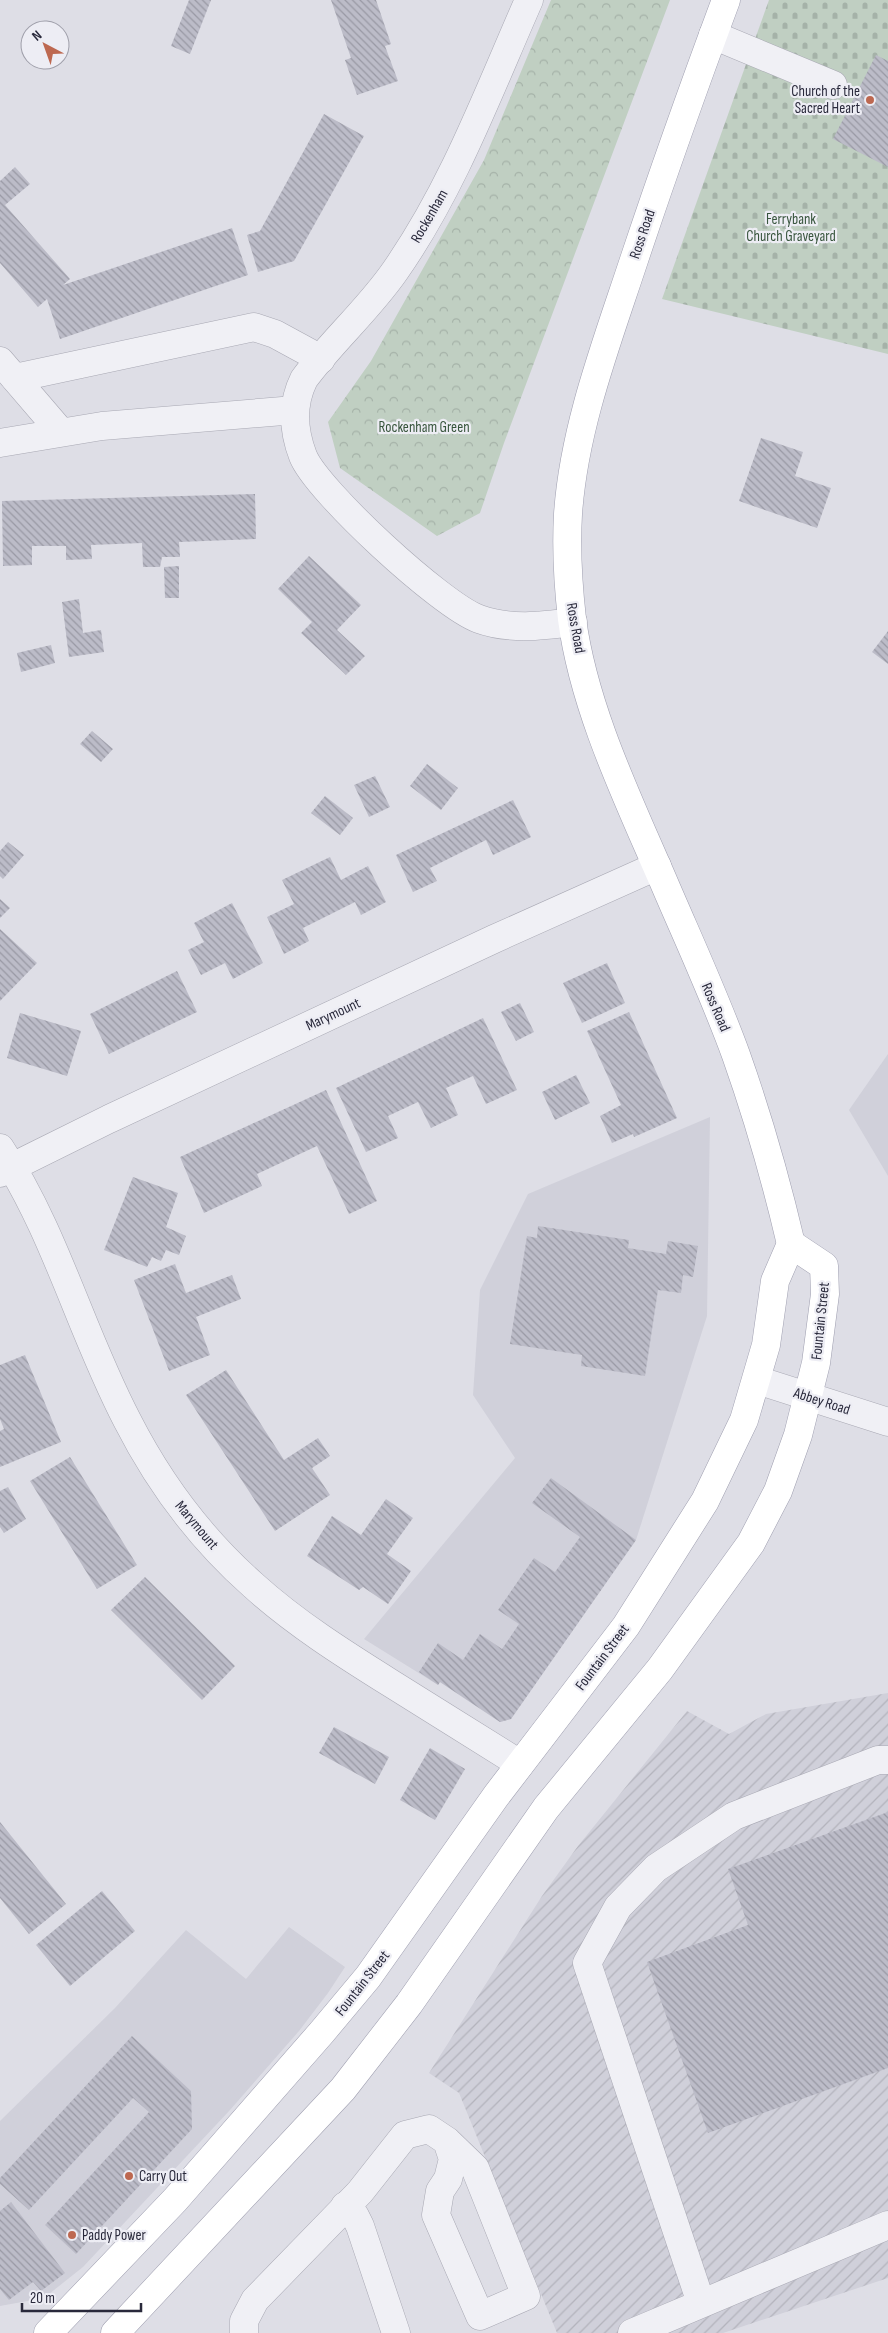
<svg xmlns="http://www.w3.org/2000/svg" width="888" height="2333" font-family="'Sofia Sans Condensed',sans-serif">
  <defs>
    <pattern id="industrial-furrows" width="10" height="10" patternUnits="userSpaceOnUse" patternTransform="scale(1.25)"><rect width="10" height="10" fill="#d0d0da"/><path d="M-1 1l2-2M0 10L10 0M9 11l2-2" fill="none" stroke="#b3b3bc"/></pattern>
    <pattern id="cemetery-stones" width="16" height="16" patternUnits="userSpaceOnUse" patternTransform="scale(1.25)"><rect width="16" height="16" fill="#c0cfc2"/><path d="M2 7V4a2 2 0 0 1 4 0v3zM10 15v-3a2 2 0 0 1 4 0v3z" fill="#a5b2a8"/></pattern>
    <pattern id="park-crowns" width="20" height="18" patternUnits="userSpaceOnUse" patternTransform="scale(1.25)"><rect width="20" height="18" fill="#c0cfc2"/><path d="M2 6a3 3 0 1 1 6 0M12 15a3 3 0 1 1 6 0" fill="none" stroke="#a5b2a8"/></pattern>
    <pattern id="building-back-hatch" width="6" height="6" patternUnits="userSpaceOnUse" patternTransform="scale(1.25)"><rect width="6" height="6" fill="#bcbcc8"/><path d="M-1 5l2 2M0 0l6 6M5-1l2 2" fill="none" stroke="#9999a4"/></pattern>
  </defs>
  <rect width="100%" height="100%" fill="#dedee6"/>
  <g fill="#d0d0da">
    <polygon points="888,1054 888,1176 849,1110"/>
    <polygon points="710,1117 707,1316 636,1540 511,1719 500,1722 440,1682 438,1685 364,1639 515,1458 473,1395 480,1290 528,1194"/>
    <polygon points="289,1927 345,1967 328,1993 299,2031 230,2110 83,2267 44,2298 0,2306 0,2121 115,2008 186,1930 246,1979"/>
  </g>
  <polygon fill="url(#industrial-furrows)" points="888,1693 888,2278 723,2333 557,2333 459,2093 429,2073 542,1896 578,1846 687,1711 729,1734 766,1714"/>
  <polygon fill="url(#cemetery-stones)" points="769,0 888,0 888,354 662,299"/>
  <polygon fill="url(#park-crowns)" points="551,0 670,0 504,443 480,513 437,536 340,468 328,422 371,361 484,160"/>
  <g fill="url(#building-back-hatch)">
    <polygon points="189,0 211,0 190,54 171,46"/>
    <polygon points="331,0 376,0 391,44 385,46 398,81 357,95 345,60 351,58"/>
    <polygon points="876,55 888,61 888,167 833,139"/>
    <polygon points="324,114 364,136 294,261 258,272 247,235 260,231"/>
    <polygon points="15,167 30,184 5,205 70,279 63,285 232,228 248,275 60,339 47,299 38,307 0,263 0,181"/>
    <polygon points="761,438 803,452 795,476 831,488 817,528 739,501"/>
    <polygon points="255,494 256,539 179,542 180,557 162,557 160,567 143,567 142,543 91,545 92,559 66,560 66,546 32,546 32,565 3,566 2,501"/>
    <polygon points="309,556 361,605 337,630 365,656 346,675 301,633 312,622 278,589"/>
    <polygon points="179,566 179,598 165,598 164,567"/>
    <polygon points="79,599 83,633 101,630 104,652 69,657 62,602"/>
    <polygon points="888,631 888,664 872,652"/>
    <polygon points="51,645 55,663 21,672 17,653"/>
    <polygon points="92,731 113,749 101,762 80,744"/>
    <polygon points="427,764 458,788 441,810 410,786"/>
    <polygon points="375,776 390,807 369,817 354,785"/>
    <polygon points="325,796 353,818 340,835 311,813"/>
    <polygon points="513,800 531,837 493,855 486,840 430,868 437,881 413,892 396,855"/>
    <polygon points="8,842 24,855 3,879 0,876 0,851"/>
    <polygon points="330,857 341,880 368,866 386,902 361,915 355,902 303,928 309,941 284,954 267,917 294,904 282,880"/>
    <polygon points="0,899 10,908 0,918"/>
    <polygon points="232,903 263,963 233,979 225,963 201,975 188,950 204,942 194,923"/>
    <polygon points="0,929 37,963 0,1001"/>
    <polygon points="607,963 625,1003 582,1023 563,983"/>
    <polygon points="177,971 197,1012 109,1054 90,1014"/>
    <polygon points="520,1003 534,1032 516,1041 501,1012"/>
    <polygon points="629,1012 677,1118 634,1137 633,1134 612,1143 600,1116 621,1105 587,1031"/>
    <polygon points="20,1013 81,1031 67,1076 7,1058"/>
    <polygon points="483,1018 517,1090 486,1104 473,1076 446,1088 458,1115 431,1128 418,1102 388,1116 398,1138 366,1152 336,1088"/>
    <polygon points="576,1075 590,1103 555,1120 542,1092"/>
    <polygon points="326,1090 377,1201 349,1214 317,1146 257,1174 262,1186 204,1213 180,1157"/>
    <polygon points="133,1177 178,1193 166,1227 186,1236 179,1255 166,1250 161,1261 152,1257 147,1267 104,1250"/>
    <polygon points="538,1226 629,1240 628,1248 666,1254 668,1241 698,1246 693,1277 683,1275 681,1293 658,1290 645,1376 581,1366 582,1355 510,1344 527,1236 537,1238"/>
    <polygon points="175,1264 186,1293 232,1275 241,1299 196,1317 210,1355 169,1371 134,1280"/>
    <polygon points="25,1355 61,1442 0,1467 0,1431 4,1429 0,1419 0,1365"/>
    <polygon points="226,1370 284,1460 318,1438 330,1456 312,1468 330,1495 275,1531 186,1395"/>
    <polygon points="70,1457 137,1565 97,1589 30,1481"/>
    <polygon points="551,1478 636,1540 511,1719 500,1722 440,1682 438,1685 419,1672 438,1643 463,1660 480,1634 502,1649 519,1624 498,1610 534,1558 555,1572 580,1537 532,1503"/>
    <polygon points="8,1487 26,1519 4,1533 0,1527 0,1491"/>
    <polygon points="386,1499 413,1518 387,1554 411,1571 388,1604 363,1587 359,1590 307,1556 332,1516 361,1535"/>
    <polygon points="145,1577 235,1666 202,1700 111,1610"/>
    <polygon points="334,1727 389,1757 375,1784 319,1753"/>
    <polygon points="430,1748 465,1769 435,1820 400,1800"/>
    <polygon points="888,1812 888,2068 708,2133 647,1962 748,1925 728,1869"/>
    <polygon points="0,1822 66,1904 29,1934 0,1898"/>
    <polygon points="102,1891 135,1931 70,1986 36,1945"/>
    <polygon points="132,2036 191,2091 192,2129 76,2254 45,2225 149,2112 133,2098 29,2210 0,2184 0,2178"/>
    <polygon points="11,2202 65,2273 41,2291 33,2282 9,2300 0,2289 0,2211"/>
  </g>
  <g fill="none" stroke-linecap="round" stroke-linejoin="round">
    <defs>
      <g id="minor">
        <path d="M529,0C488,93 453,188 395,271C368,310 332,341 304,379C292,403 293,430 303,456C317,491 442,606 479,619C509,630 542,626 573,622"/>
        <polyline points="713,35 833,85"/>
        <polyline points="0,361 60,431"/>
        <polyline points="15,378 254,327 275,334 321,359"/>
        <polyline points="0,443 102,426 295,410"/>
        <path d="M0,1148C56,1233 80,1330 127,1420C158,1481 201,1539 253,1585C295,1623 344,1654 392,1684C435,1711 477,1737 520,1764"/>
        <polyline points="0,1173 109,1119 494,939 657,866"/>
        <polyline points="757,1380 888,1422"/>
        <polyline points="345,2206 355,2216 360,2226 396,2333"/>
        <polyline points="701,2303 587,1963 618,1907 656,1868 734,1816 878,1760 888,1760"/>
        <polyline points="244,2333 244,2321 255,2300 360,2192 405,2135 429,2129 447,2141 475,2168 526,2296 480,2316 436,2215 440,2191 448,2179 453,2159 447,2141"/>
        <polyline points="632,2333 888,2225"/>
      </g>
      <g id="major">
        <path d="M726,0C694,86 663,173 634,260C607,342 574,427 568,514C566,549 568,584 572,619C584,710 629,801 665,885C689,941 715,997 736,1055C758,1117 776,1180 791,1244"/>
        <polyline points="48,2333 175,2200 322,2032 368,1977 496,1796 626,1626 705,1501 744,1420 766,1345 775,1281 791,1244"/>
        <polyline points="115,2333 343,2089 409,2004 546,1808 660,1669 751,1543 778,1491 798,1435 816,1363 825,1294 824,1266 791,1244"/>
      </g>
    </defs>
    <use href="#minor" stroke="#a8a8b3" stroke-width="29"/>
    <use href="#major" stroke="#9f9fb0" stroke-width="29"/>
    <use href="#minor" stroke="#f0f0f5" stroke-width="28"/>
    <use href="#major" stroke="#fff" stroke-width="28"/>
  </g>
  <g fill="#bd6850" stroke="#ededf4" stroke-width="2">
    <circle cx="870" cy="100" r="5"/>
    <circle cx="129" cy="2176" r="5"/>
    <circle cx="72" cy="2235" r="5"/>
  </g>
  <g text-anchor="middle" stroke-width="4.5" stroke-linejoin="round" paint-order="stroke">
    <g font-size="15" fill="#29293b" stroke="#ededf4" text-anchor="start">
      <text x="860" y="96" text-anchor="end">Church of the<tspan x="860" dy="17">Sacred Heart</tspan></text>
      <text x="139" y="2181">Carry Out</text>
      <text x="82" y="2240">Paddy Power</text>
    </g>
    <g font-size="15" fill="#29293b" stroke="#ededf4">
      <text transform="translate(429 216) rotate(-60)" y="5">Rockenham</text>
      <text transform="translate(642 234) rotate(-71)" y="5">Ross Road</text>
      <text transform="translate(576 628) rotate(80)" y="5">Ross Road</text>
      <text transform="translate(716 1007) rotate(67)" y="5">Ross Road</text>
      <text transform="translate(333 1014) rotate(-25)" y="5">Marymount</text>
      <text transform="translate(820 1321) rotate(-84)" y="5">Fountain Street</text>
      <text transform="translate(822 1401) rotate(18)" y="5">Abbey Road</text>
      <text transform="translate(197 1525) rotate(50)" y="5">Marymount</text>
      <text transform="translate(602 1657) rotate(-53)" y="5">Fountain Street</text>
      <text transform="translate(362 1983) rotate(-52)" y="5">Fountain Street</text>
    </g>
    <g font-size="15" fill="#38553d" stroke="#ededf4">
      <text x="791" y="224">Ferrybank<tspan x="791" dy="17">Church Graveyard</tspan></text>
      <text x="424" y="432">Rockenham Green</text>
    </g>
  </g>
  <g transform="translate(45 45) rotate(319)"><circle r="24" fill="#ededf4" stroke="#9f9faa"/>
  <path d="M0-4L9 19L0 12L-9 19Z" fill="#bd6850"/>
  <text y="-8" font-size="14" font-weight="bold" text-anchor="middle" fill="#29293b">N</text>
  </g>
  <path d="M22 2303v8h119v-8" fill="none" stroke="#29293b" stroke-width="2.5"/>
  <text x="30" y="2303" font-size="15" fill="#29293b" stroke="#ededf4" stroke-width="4" paint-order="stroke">20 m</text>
</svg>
